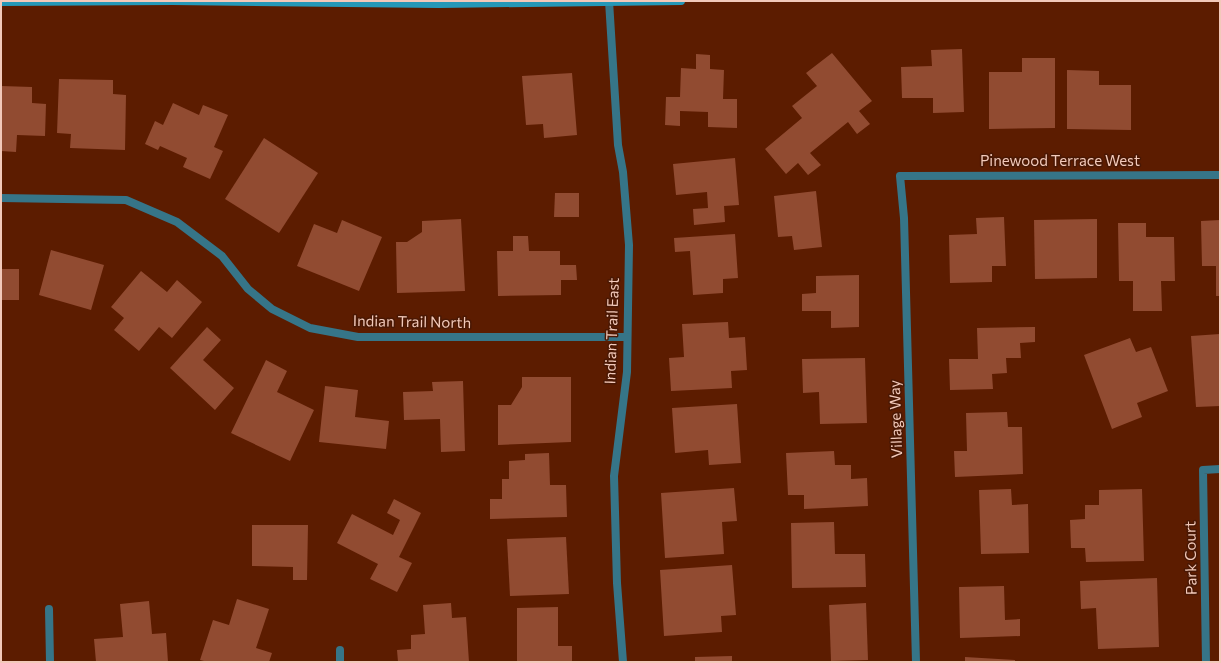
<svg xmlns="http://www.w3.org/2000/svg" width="1221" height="663" font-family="Commissioner,sans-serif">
  <rect width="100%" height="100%" fill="#5c1c00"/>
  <g fill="#914b31">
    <polygon points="962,49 964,112 933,113 933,98 902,98 901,67 932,66 931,50"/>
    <polygon points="832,53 872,101 859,111 870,124 857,134 848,122 810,153 821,165 808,175 798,163 786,174 765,149 802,118 792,106 817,86 806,73"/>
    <polygon points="696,54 710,55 710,69 724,70 723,99 737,99 737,128 708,127 708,112 680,111 680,126 665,125 666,97 680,97 681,68 696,69"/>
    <polygon points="1022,58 1055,58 1055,128 989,129 989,72 1022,72"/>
    <polygon points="1067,70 1099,71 1099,85 1131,85 1131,130 1067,129"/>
    <polygon points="572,73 577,135 544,138 543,124 526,125 522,76"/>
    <polygon points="59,79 113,80 113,94 126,95 125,150 70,148 71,134 57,133"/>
    <polygon points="1,86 32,87 32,103 46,104 45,136 17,135 16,152 1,151"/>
    <polygon points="173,103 199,115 203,105 228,115 214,147 223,151 210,179 183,167 187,158 160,146 158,150 145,144 155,121 163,125"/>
    <polygon points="264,138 318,173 279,233 225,199"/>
    <polygon points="735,158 739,205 724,206 725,222 694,225 693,209 708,208 707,192 676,195 673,164"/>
    <polygon points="816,191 822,247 794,250 792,236 778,237 774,196"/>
    <polygon points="555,193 579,193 579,217 554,217"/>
    <polygon points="1004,217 1006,266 992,266 992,282 950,283 949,235 977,234 976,218"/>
    <polygon points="461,219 465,291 397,293 396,242 407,242 422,232 422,221"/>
    <polygon points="1097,219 1097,278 1035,279 1034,220"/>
    <polygon points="342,220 382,237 359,291 297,266 314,224 337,233"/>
    <polygon points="1220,220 1220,296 1216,296 1216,266 1202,266 1201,221"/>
    <polygon points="1118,223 1146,223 1146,237 1174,237 1175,281 1161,281 1162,311 1133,311 1133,281 1119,281"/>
    <polygon points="735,234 738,278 723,279 723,293 693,295 690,251 675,252 674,238"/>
    <polygon points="513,236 528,236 529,251 560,251 560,265 576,265 577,280 561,280 561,295 498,296 497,251 513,251"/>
    <polygon points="51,250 104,265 91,310 39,295"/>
    <rect x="1" y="269" width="18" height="31"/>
    <polygon points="141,271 167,292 177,280 202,302 172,338 159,327 139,351 114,330 124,318 111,307"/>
    <polygon points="859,275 859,327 831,328 831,311 802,311 802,294 816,293 816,276"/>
    <polygon points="728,322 729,338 745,337 747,370 731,371 732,388 671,391 669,358 684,357 682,324"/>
    <polygon points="207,327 221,340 203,360 234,388 215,410 170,368"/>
    <polygon points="1035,327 1035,342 1020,343 1021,358 1006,358 1007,373 992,374 993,389 950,390 949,359 978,359 977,328"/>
    <polygon points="1220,334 1220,406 1196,407 1191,336"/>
    <polygon points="1130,338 1136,352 1151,347 1168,391 1137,403 1142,417 1112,429 1084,355"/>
    <polygon points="865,358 867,423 820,424 819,392 803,393 802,359"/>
    <polygon points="266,360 287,371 277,392 314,410 290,461 231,433"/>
    <polygon points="522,377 571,377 571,442 498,445 498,405 511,405 522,387"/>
    <polygon points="463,381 465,451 441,452 440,419 404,420 403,392 433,391 432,382"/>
    <polygon points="325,386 358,390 355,417 389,421 386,449 319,442"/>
    <polygon points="737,404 741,463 709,465 708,450 675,453 672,408"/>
    <polygon points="1007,412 1008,427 1022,427 1023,474 955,477 954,451 967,451 966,413"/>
    <polygon points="834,451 835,465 851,465 851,479 867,478 868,506 804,509 804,495 788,495 786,453"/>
    <polygon points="549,453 550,485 566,485 567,517 490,519 490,499 502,499 502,479 509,479 509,461 525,460 525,454"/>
    <polygon points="734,488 737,521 722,522 724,554 665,558 661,493"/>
    <polygon points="1011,489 1012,505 1028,504 1029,553 981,554 979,490"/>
    <polygon points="1142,489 1144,561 1086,562 1085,548 1071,548 1070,520 1085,519 1085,505 1099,505 1099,490"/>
    <polygon points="394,499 421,513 399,557 412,563 397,592 370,579 378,564 337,543 352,514 393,535 400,520 387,513"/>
    <polygon points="834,522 835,554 865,554 866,587 792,588 791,523"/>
    <polygon points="252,525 308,525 307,580 293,580 293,567 252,566"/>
    <polygon points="566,537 569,594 510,596 507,539"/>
    <polygon points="732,565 736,615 721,616 722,632 664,636 660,570"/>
    <polygon points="1157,578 1159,647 1098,649 1096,608 1081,609 1080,581"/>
    <polygon points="1004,586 1005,620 1020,619 1020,636 960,638 959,587"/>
    <polygon points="237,599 269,609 256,648 272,653 269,662 208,662 200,660 213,620 229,625"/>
    <polygon points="149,601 152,634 166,633 168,662 96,662 94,639 123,637 120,604"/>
    <polygon points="451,603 452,618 466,617 469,662 398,662 397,650 411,649 411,635 425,634 423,605"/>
    <polygon points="866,603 868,660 831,661 829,605"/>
    <polygon points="558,607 558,646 572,646 572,662 517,662 517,608"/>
    <polygon points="732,656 732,662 695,662 695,657"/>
    <polygon points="965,657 1015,660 1015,662 965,662"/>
  </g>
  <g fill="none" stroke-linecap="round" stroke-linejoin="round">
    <g stroke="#367588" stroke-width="8">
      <polyline points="609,1 618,145 623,172 629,245 627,372 614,476 617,583 623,662"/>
      <polyline points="1,198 126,200 177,222 222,256 248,289 272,309 310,328 358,337 627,337"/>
      <polyline points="49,609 50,662"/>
      <polyline points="340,650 340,662"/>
      <polyline points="916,662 904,218 900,176 1220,175"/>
      <polyline points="1206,662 1203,470 1220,469"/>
    </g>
    <polyline stroke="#2598b7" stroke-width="8" points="1,2 172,1 439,4 681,1"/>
  </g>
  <g text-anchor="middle" stroke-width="3" stroke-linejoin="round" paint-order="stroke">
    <g font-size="15" fill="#f2c9ba" stroke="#491804">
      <text x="1060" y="166">Pinewood Terrace West</text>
      <text transform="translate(412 322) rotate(1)" y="5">Indian Trail North</text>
      <text transform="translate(612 331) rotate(-88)" y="5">Indian Trail East</text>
      <text transform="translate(896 419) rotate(-92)" y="5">Village Way</text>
      <text transform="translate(1191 558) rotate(-91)" y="5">Park Court</text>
    </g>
  </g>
  <rect width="1221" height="663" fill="none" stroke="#f2c9ba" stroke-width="4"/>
</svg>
